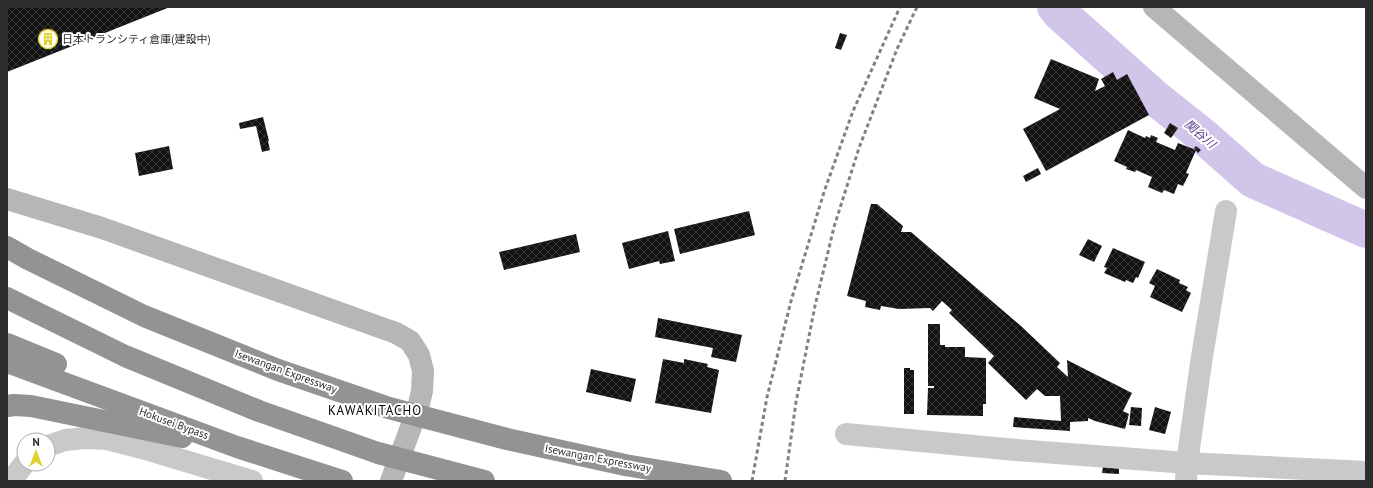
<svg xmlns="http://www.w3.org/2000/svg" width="1373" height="488" font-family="'PT Sans','Noto Sans JP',sans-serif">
  <defs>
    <pattern id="building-cross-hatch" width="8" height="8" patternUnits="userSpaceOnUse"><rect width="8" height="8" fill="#131313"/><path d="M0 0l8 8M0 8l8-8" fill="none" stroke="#363636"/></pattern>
  </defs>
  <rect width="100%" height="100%" fill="#fff"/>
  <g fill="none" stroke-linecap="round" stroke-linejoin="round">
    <polyline stroke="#d2c5ea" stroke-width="36" points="1055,7 1060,13 1154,97 1203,136 1253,180 1366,230"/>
  </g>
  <g fill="url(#building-cross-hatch)">
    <polygon points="7,7 170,7 7,72"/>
    <polygon points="840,33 847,35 841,50 835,48"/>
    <polygon points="1051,59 1099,79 1095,91 1105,86 1101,79 1113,72 1117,80 1127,74 1149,115 1046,171 1023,129 1060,109 1034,98"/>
    <polygon points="263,117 269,141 268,141 270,150 262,152 256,126 240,129 239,123"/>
    <polygon points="1170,123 1178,128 1171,138 1164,133"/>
    <polygon points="1128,130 1145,138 1146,136 1150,138 1151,135 1158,138 1156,142 1175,150 1178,143 1196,150 1186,173 1189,174 1183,186 1178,184 1174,194 1164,190 1162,193 1148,187 1152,177 1136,170 1135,172 1126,169 1127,167 1114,161"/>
    <polygon points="169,146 173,169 139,176 135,153"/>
    <polygon points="1196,146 1201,150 1198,153 1194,148"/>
    <polygon points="1038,168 1041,174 1026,182 1023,176"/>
    <polygon points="871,204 877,204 903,226 901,232 911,232 1021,326 1060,363 1057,367 1068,377 1067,360 1132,393 1123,411 1129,414 1125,429 1095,421 1088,418 1088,421 1070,422 1070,431 1013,427 1014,417 1061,421 1060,396 1045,396 1037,389 1026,400 988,363 994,356 949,313 952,310 942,301 933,311 930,308 899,309 881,306 880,310 865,307 866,301 847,296"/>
    <polygon points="749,211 755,235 680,254 674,229"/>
    <polygon points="668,231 675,261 660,264 659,261 629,269 622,243"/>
    <polygon points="576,234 580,252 504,270 499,252"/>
    <polygon points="1088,239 1102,246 1094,262 1079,255"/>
    <polygon points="1113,248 1145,262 1138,278 1136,277 1133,283 1126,280 1125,282 1104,273 1107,268 1104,267"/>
    <polygon points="1157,269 1180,280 1179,283 1188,287 1186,290 1191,293 1182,312 1150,297 1155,286 1149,283"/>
    <polygon points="658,318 742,335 736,362 711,357 713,348 655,337"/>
    <polygon points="928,324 940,324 940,345 945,345 945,347 965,347 965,357 986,358 986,404 983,404 983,416 927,415 928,388 934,388 934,386 928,386"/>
    <polygon points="663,359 684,363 684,359 708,364 707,367 719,370 711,413 655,403"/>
    <polygon points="904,368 910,368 910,370 914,370 914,414 904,414"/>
    <polygon points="591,369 636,379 631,402 586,392"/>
    <polygon points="1131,407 1142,408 1141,426 1129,425"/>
    <polygon points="1155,407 1171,412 1165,434 1149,430"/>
    <polygon points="1103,466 1119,467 1119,474 1102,473"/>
  </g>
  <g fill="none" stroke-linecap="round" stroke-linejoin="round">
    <g stroke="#c9c9c9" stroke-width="22">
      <polyline points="846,434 1016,450 1187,463 1366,472"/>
      <polyline points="48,446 65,440 85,438 107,439 142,448 252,481"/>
      <polyline points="11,481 24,464"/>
      <polyline points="1186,481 1187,463 1201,363 1226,211"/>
    </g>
    <g stroke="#b6b6b6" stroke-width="22">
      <polyline points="1154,7 1366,188"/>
      <polyline points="7,199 102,228 396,333 410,341 419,355 423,371 422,391 418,408 391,481"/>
    </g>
    <g stroke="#939393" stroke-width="22">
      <polyline points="7,344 56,364"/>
      <polyline points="7,362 237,447 342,481"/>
      <polyline points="7,406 14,405 31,406 182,437"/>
    </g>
    <g stroke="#818181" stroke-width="3" stroke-dasharray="4 3" stroke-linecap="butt">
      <polyline points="752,481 767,397 791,301 824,192 853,111 900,7"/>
      <polyline points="785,481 796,402 815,306 834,227 859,148 897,49 917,7"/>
    </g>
    <g stroke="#939393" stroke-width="22">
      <polyline points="7,247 28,259 144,316 278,370 389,408 507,439 625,465 721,481"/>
      <polyline points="7,298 125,356 259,411 378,453 484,481"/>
    </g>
  </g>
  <defs>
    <symbol id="building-ring" viewBox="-11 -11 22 22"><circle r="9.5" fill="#fff" stroke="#e3d02e" stroke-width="1.5"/><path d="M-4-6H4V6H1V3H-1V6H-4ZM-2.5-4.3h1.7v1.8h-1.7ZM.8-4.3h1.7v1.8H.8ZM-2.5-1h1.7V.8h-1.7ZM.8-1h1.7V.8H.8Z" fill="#e3d02e"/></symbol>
  </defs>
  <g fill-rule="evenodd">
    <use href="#building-ring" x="37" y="28" width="22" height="22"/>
  </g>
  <g text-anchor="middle" stroke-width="4" stroke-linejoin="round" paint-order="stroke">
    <g font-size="11" fill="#2c2c2c" stroke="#fff" text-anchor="start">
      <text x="62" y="43">日本トランシティ倉庫(建設中)</text>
    </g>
    <g font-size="11" fill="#2c2c2c" stroke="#fff">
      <text transform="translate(286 371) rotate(20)" y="4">Isewangan Expressway</text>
      <text transform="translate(174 423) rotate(20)" y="4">Hokusei Bypass</text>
      <text transform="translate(598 458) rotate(11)" y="4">Isewangan Expressway</text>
    </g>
    <g font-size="12" font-style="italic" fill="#583b8d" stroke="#fff">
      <text transform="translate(1200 134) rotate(41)" y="4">関谷川</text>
    </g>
    <g font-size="13" letter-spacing="1" fill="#000" stroke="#fff">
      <text x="375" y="415">KAWAKITACHO</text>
    </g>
  </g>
  <rect width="1373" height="488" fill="none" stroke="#2c2c2c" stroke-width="16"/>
  <g transform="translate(36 452)"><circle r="19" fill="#ffffff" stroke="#ababab"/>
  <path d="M0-3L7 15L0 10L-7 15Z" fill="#e3d02e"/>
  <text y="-6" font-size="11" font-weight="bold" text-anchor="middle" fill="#2c2c2c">N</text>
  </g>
</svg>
